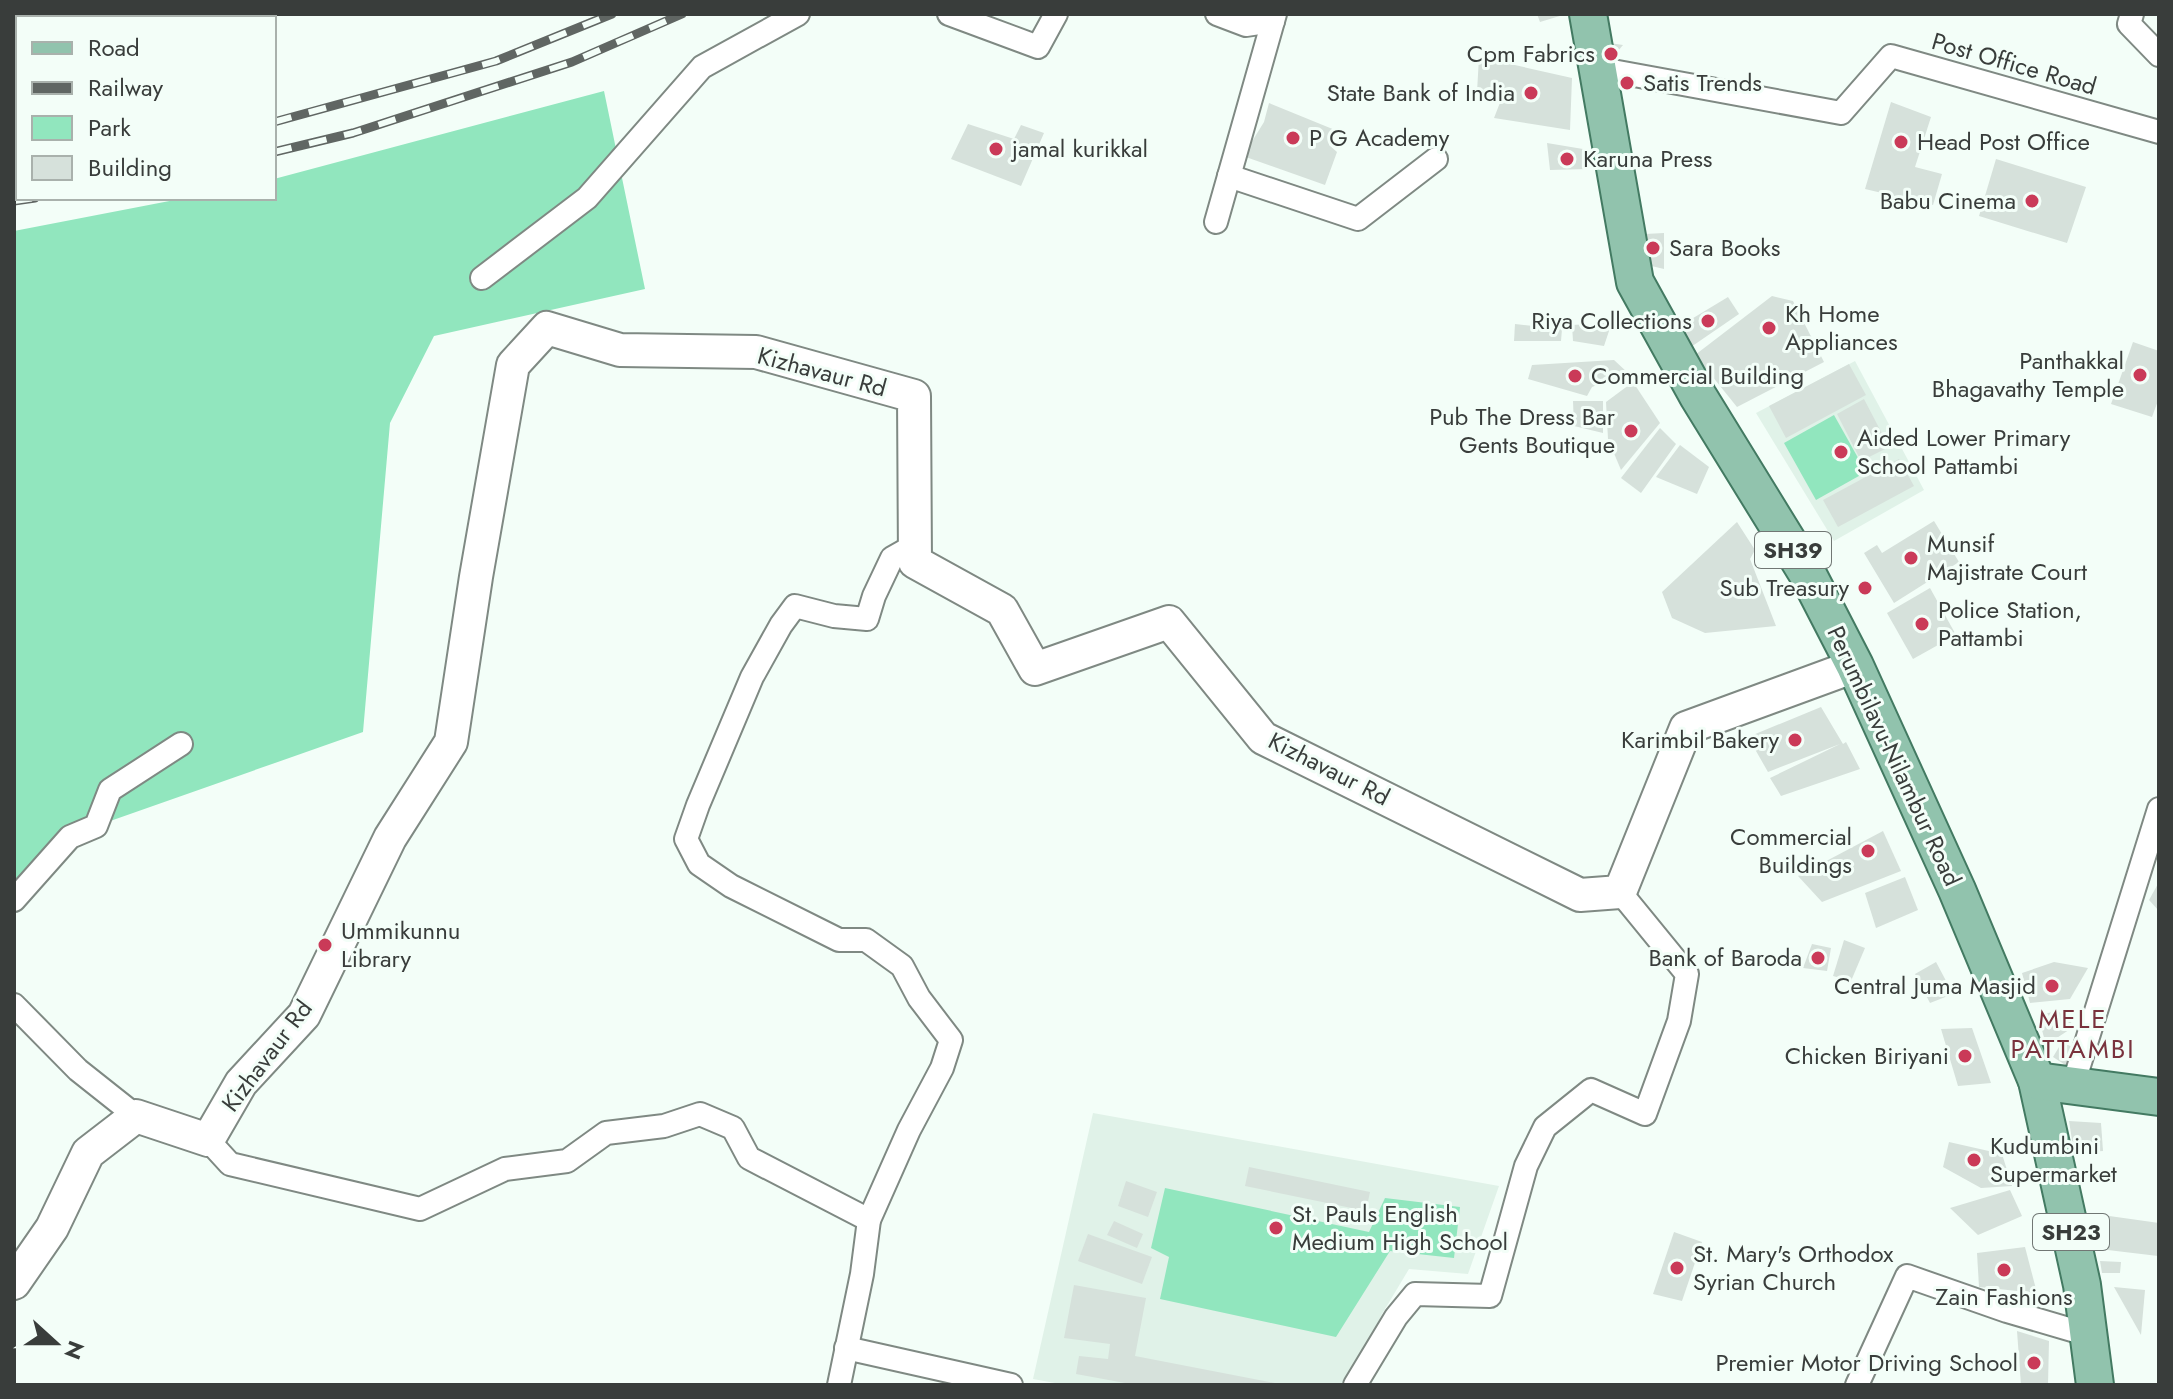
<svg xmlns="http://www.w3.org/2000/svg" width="2173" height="1399" font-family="Jost,sans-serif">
  <rect width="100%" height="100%" fill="#f3fef8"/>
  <g fill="#e0f2e8">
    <polygon points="1855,361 1924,490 1834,541 1756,413"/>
    <polygon points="1093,1113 1499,1186 1468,1274 1409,1269 1382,1314 1355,1371 1340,1385 1066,1385 1033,1379"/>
  </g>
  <g fill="#91e6be">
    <polygon points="604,91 645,289 434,336 390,423 363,732 96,826 14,902 14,231 185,198 274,198 274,179"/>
    <polygon points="1834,415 1866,472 1816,500 1784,443"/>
    <polygon points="1165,1188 1369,1232 1385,1198 1460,1207 1454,1258 1390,1251 1336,1337 1160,1299 1169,1257 1151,1248"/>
  </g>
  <g fill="#d6e1db">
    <polygon points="1537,14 1563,14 1563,15 1540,22"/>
    <polygon points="1603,42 1623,45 1608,63"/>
    <polygon points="1479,57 1572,78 1570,130 1494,118 1503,95 1477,92"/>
    <polygon points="1891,102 1931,117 1915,167 1942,174 1933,205 1865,189"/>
    <polygon points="1269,103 1335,130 1329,145 1337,152 1325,185 1243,156 1264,122"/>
    <polygon points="968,124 1014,139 1021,125 1044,133 1021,186 951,159"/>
    <polygon points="1547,143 1583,149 1588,169 1550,170"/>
    <polygon points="1996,159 2086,187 2067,243 1979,216"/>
    <polygon points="1664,233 1664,269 1639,263 1645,234"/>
    <polygon points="1772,296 1793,301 1824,362 1737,407 1695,355"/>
    <polygon points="1728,297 1739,314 1688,349 1675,329"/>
    <polygon points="1606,323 1609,331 1604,346 1573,341 1572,325"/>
    <polygon points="1515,324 1562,329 1561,341 1514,341"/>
    <polygon points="2133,342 2159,351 2159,398 2152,417 2111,404"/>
    <polygon points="1614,360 1628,373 1592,387 1587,396 1528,379 1532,365"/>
    <polygon points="1849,364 1866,395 1786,438 1769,406"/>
    <polygon points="1633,382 1660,423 1621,470 1608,439 1606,402"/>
    <polygon points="1864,399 1889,447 1861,461 1837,414"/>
    <polygon points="1573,401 1603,401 1603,433 1574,426"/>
    <polygon points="1660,428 1676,444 1641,493 1621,478"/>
    <polygon points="1680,445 1709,467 1697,494 1656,477"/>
    <polygon points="1899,459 1914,486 1838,527 1823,500"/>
    <polygon points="1934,521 1959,562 1894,603 1864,553 1877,545 1882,553"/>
    <polygon points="1737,522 1755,550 1750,559 1776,626 1705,633 1672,618 1662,592"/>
    <polygon points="1930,588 1956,635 1913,659 1887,613"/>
    <polygon points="1821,707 1843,744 1846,742 1860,769 1781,796 1770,778 1840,744 1768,772 1748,737"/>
    <polygon points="1883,831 1901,871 1822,902 1798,876"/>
    <polygon points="1905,877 1918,910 1876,928 1865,893"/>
    <polygon points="2159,882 2159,911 2149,900"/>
    <polygon points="1844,940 1865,948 1851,981 1833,976"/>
    <polygon points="1812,944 1831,948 1827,971 1803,968"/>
    <polygon points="1936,962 1953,994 1930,1003 1915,974"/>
    <polygon points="2054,962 2088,968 2070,999 2030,1003 2022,973"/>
    <polygon points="2058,1011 2075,1026 2046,1045 2038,1015"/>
    <polygon points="1972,1028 1991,1083 1958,1086 1941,1029"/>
    <polygon points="2062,1042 2078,1050 2073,1070 2053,1057"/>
    <polygon points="2069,1121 2101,1123 2103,1151 2074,1153"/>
    <polygon points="1949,1142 2002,1154 2012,1186 1981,1188 1943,1167"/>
    <polygon points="1249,1167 1370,1192 1366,1211 1245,1186"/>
    <polygon points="1126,1181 1157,1192 1148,1217 1118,1206"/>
    <polygon points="2010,1190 2022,1216 1978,1235 1950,1208"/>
    <polygon points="2088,1213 2159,1223 2158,1256 2091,1248"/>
    <polygon points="1114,1221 1143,1234 1137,1248 1107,1235"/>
    <polygon points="1674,1232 1702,1242 1682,1301 1653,1294"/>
    <polygon points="1088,1234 1152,1257 1142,1284 1078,1261"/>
    <polygon points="2025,1247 2037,1293 1979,1287 1977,1253"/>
    <polygon points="2100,1261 2121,1262 2120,1273 2102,1273"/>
    <polygon points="1074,1285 1146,1298 1135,1356 1285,1385 1136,1385 1076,1374 1079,1356 1108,1359 1110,1344 1064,1338"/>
    <polygon points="2114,1287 2145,1290 2141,1335"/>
    <polygon points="2017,1331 2049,1341 2048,1385 2021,1385"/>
  </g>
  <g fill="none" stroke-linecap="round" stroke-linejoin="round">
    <defs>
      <g id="street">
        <polyline points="949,14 1038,47 1056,14"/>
        <polyline points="1217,14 1246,25 1273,21"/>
        <polyline points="2132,14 2129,24 2159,55"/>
        <polyline points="1596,68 1841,113 1891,56 2159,132"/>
        <polyline points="1229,176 1358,219 1436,159"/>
        <polyline points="1216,222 1275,14"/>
        <polyline points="482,278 587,198 702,67 798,14"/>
        <polyline points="14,900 70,837 96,826 110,790 181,744"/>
        <polyline points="14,1005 78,1070 136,1116"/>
        <polyline points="2073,1085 2159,809"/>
        <polyline points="208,1140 230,1164 420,1209 505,1169 567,1161 606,1133 664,1126 700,1114 733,1128 749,1158 869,1220"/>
        <polyline points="846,1348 1011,1385"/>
        <polyline points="839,1385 862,1274 869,1220 909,1130 942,1068 951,1040 919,998 902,966 866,940 839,940 731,886 699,864 686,839 698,805 752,677 781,625 795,606 834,616 867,619 874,596 892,558 915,545"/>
        <polyline points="1355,1385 1396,1317 1415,1294 1490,1296 1526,1166 1545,1127 1591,1090 1645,1114 1679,1021 1687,974 1620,892"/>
        <polyline points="1857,1385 1907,1276 2007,1311 2089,1335"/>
      </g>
      <polyline id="secondary" points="14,1283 52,1228 88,1153 136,1116 208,1140 241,1083 304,1015 390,838 451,742 476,577 513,365 547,328 620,350 756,352 914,396 915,562 1002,610 1035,669 1169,622 1263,738 1580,895 1620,892 1686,728 1855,666"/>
      <g id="primary">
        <polyline points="1588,14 1635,282 1698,396 1807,573 1855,666 1957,890 2037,1081 2082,1285 2095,1385"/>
        <polyline points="2037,1081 2159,1097"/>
      </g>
    </defs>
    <use href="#street" stroke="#7f8983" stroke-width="26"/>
    <use href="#secondary" stroke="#7f8983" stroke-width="36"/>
    <use href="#primary" stroke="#437a62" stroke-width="40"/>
    <use href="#street" stroke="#fff" stroke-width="22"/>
    <use href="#secondary" stroke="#fff" stroke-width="32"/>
    <use href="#primary" stroke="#91c3ad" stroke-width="36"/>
    <defs>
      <g id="rail">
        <polyline points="274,122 496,61 612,14"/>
        <polyline points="274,152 353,133 572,62 682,14"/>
        <polyline points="14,173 18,173"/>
        <polyline points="14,201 35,198"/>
      </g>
    </defs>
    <use href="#rail" stroke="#606663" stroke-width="9"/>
    <use href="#rail" stroke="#f3fef8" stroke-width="6" stroke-dasharray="18" stroke-linecap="butt"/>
  </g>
  <g fill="#ca3a58" stroke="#f3fef8" stroke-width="3">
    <circle cx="1611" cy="54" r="8"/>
    <circle cx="1627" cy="83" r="8"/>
    <circle cx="1531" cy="93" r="8"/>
    <circle cx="1293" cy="138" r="8"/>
    <circle cx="1901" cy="142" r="8"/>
    <circle cx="996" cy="149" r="8"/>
    <circle cx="1567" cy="159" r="8"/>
    <circle cx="2032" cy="201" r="8"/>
    <circle cx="1653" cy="248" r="8"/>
    <circle cx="1708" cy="321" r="8"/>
    <circle cx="1769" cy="328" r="8"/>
    <circle cx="2140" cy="375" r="8"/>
    <circle cx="1575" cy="376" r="8"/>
    <circle cx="1631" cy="431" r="8"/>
    <circle cx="1841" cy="452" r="8"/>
    <circle cx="1911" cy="558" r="8"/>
    <circle cx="1865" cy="588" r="8"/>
    <circle cx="1922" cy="624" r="8"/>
    <circle cx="1795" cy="740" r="8"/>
    <circle cx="1868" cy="851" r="8"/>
    <circle cx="325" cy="945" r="8"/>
    <circle cx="1818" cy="958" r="8"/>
    <circle cx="2052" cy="986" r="8"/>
    <circle cx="1965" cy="1056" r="8"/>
    <circle cx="1974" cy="1160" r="8"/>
    <circle cx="1276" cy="1228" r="8"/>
    <circle cx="1677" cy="1268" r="8"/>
    <circle cx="2004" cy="1270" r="8"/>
    <circle cx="2034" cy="1363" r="8"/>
  </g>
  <g text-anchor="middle" stroke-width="6" stroke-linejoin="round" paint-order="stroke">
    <g fill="#f3fef8" stroke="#717774" stroke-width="2">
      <rect x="1755" y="532" width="76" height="36" rx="6"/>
      <rect x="2033" y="1214" width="76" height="36" rx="6"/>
    </g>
    <g font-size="22" font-weight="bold" fill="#393d3b">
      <text x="1793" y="558">SH39</text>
      <text x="2071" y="1240">SH23</text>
    </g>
    <g font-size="24" fill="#393d3b" stroke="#f3fef8" text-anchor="start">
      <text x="1595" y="62" text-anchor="end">Cpm Fabrics</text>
      <text x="1643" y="91">Satis Trends</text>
      <text x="1515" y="101" text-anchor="end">State Bank of India</text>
      <text x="1309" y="146">P G Academy</text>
      <text x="1917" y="150">Head Post Office</text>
      <text x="1012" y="157">jamal kurikkal</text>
      <text x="1583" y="167">Karuna Press</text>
      <text x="2016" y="209" text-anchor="end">Babu Cinema</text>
      <text x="1669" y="256">Sara Books</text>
      <text x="1785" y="322">Kh Home<tspan x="1785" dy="28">Appliances</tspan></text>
      <text x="1692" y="329" text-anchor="end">Riya Collections</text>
      <text x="2124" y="369" text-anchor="end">Panthakkal<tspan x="2124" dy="28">Bhagavathy Temple</tspan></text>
      <text x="1591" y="384">Commercial Building</text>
      <text x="1615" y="425" text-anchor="end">Pub The Dress Bar<tspan x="1615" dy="28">Gents Boutique</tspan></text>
      <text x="1857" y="446">Aided Lower Primary<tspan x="1857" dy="28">School Pattambi</tspan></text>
      <text x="1927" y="552">Munsif<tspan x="1927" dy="28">Majistrate Court</tspan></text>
      <text x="1849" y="596" text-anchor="end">Sub Treasury</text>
      <text x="1938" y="618">Police Station,<tspan x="1938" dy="28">Pattambi</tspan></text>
      <text x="1779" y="748" text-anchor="end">Karimbil Bakery</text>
      <text x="1852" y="845" text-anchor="end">Commercial<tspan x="1852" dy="28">Buildings</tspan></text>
      <text x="341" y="939">Ummikunnu<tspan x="341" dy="28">Library</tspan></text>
      <text x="1802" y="966" text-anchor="end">Bank of Baroda</text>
      <text x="2036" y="994" text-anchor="end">Central Juma Masjid</text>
      <text x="1949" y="1064" text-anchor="end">Chicken Biriyani</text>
      <text x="1990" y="1154">Kudumbini<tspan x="1990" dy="28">Supermarket</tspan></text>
      <text x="1292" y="1222">St. Pauls English<tspan x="1292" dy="28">Medium High School</tspan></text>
      <text x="1693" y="1262">St. Mary's Orthodox<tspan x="1693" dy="28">Syrian Church</tspan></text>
      <text x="2004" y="1305" text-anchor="middle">Zain Fashions</text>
      <text x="2018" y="1371" text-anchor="end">Premier Motor Driving School</text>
    </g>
    <g font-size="24" fill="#393d3b" stroke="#f3fef8">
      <text transform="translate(2014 64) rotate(16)" y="8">Post Office Road</text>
      <text transform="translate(822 372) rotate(15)" y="8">Kizhavaur Rd</text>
      <text transform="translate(1894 756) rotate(65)" y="8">Perumbilavu-Nilambur Road</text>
      <text transform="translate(1329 769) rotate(27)" y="8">Kizhavaur Rd</text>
      <text transform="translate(267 1056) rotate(-53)" y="8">Kizhavaur Rd</text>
    </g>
    <g font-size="26" letter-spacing="2" fill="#79323d" stroke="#f3fef8">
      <text x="2073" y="1028">MELE<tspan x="2073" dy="30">PATTAMBI</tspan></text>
    </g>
  </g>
  <rect width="2173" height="1399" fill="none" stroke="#393d3b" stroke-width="32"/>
  <rect x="16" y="16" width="260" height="184" fill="#f3fef8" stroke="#a9b1ac" stroke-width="2"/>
  <rect x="32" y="42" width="40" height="12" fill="#91c3ad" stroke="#a9b1ac" stroke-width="2"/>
  <text x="88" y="56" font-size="24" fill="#393d3b">Road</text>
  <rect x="32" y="82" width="40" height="12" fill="#606663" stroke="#a9b1ac" stroke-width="2"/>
  <text x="88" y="96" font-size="24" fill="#393d3b">Railway</text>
  <rect x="32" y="116" width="40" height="24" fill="#91e6be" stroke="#a9b1ac" stroke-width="2"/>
  <text x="88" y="136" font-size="24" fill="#393d3b">Park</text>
  <rect x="32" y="156" width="40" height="24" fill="#d6e1db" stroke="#a9b1ac" stroke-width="2"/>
  <text x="88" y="176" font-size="24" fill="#393d3b">Building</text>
  <g transform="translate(56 1343) rotate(111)" stroke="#f3fef8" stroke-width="6" paint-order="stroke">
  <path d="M0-6L14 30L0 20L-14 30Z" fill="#393d3b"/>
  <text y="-12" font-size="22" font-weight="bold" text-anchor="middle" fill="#393d3b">N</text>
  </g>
</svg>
